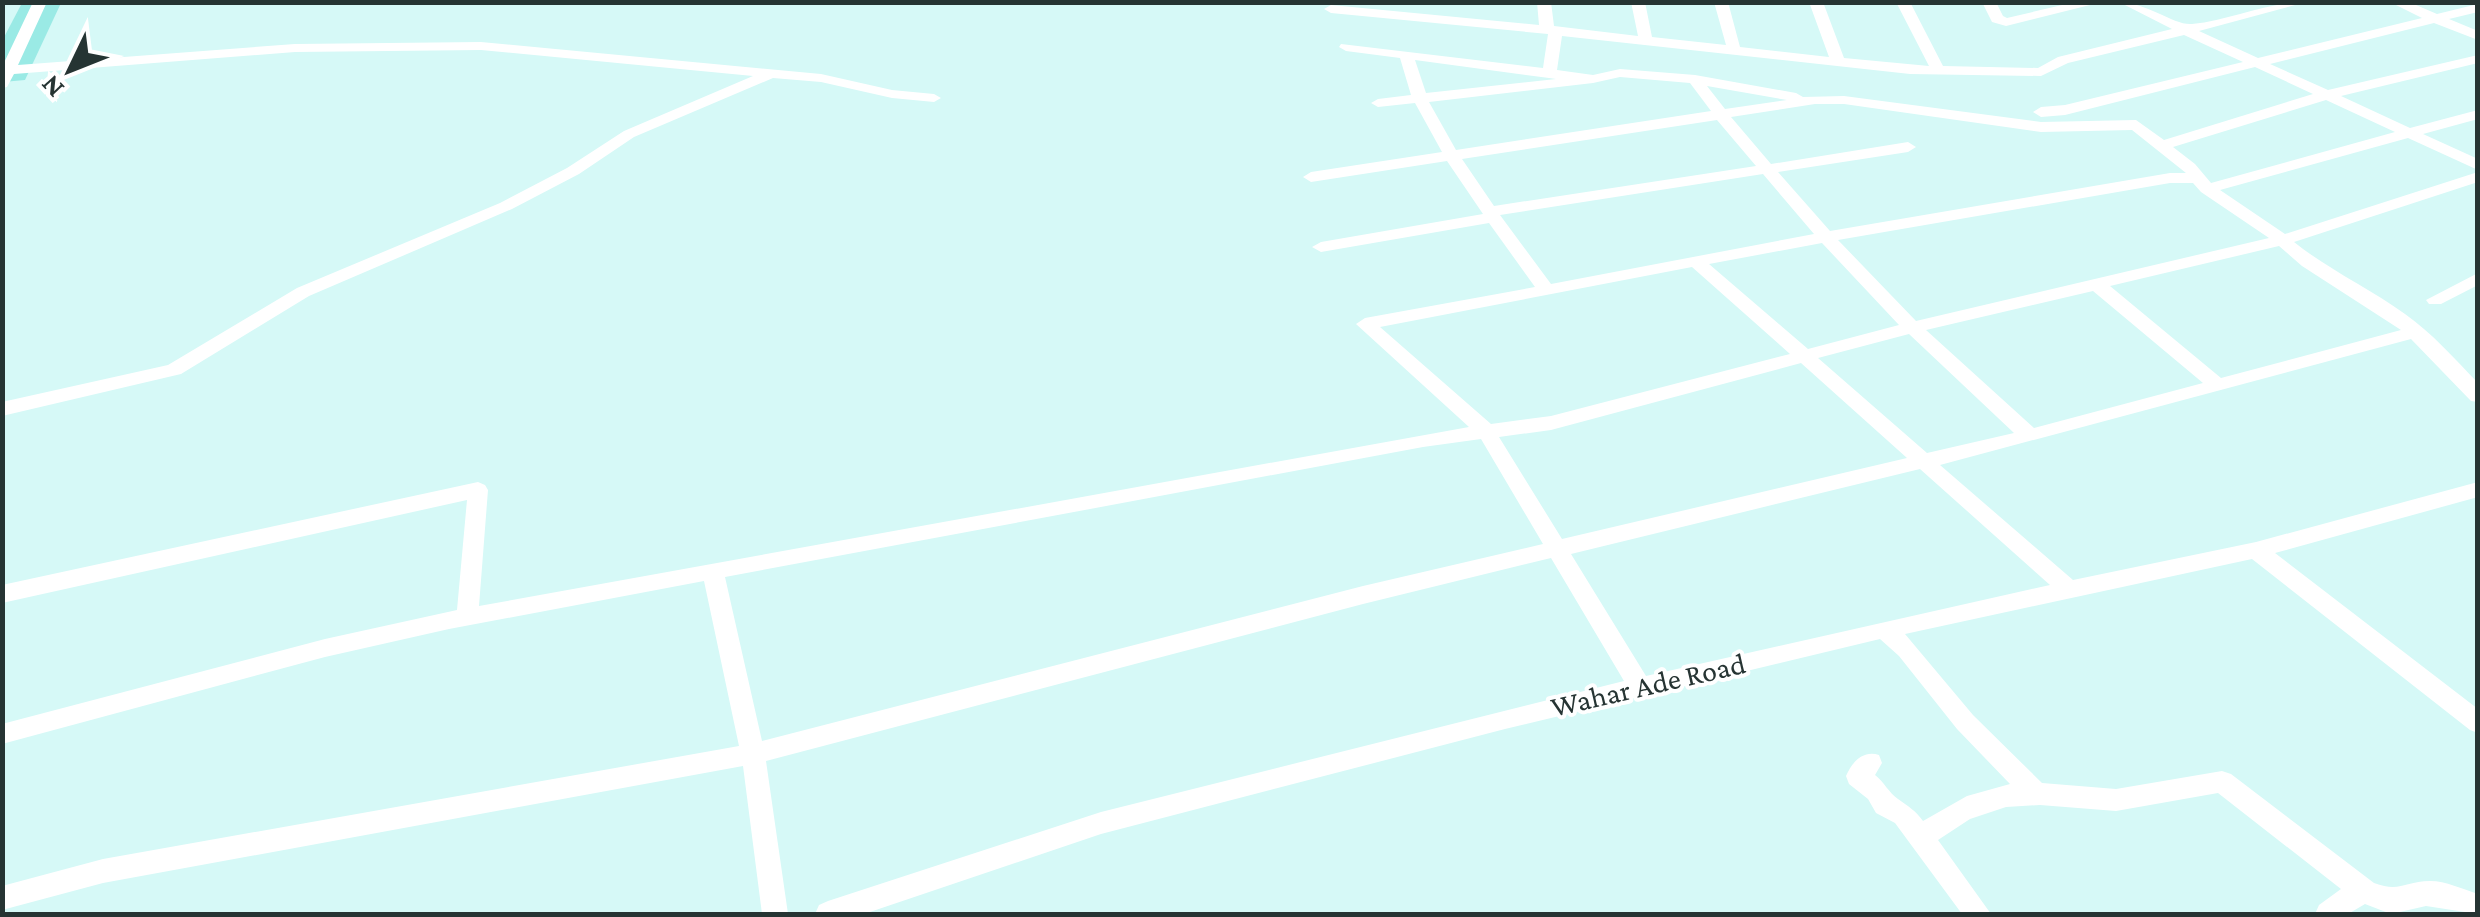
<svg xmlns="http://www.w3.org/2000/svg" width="2480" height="917" font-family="'Crimson Pro',serif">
<rect width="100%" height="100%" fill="#d6f9f7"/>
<path fill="#9aeae5" d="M 22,3 L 61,3 L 25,80 L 3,82 L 2,41 Z"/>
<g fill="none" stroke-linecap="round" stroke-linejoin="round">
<path fill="#fff" fill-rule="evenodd" d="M 33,2 L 47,2 L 18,65 L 295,44 L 481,42 L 821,74 L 892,90 L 934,94 L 941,98 L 934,102 L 892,98 L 821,82 L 773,78 L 634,137 L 579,174 L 512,209 L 309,296 L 181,374 L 2,416 L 2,402 L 168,365 L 297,288 L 500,203 L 567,168 L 624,131 L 753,76 L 481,50 L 295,52 L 14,74 L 7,87 L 2,88 L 2,67 Z
M 1537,2 L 1551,2 L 1554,26 L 1638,36 L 1631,2 L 1645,2 L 1652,37 L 1726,45 L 1714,2 L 1728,2 L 1740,47 L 1829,57 L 1809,2 L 1823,2 L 1844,58 L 1929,66 L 1896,2 L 1910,2 L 1943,66 L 2038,68 L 2058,57 L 2172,29 L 2119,2 C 2146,2 2175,26 2192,24 C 2231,20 2266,2 2306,2 L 2199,31 L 2258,58 L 2422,18 L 2390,2 L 2409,2 L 2437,14 L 2478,4 L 2478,12 L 2449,19 L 2478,31 L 2478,40 L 2434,23 L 2270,64 L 2328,90 L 2478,55 L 2478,63 L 2341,96 L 2410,128 L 2478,110 L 2478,119 L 2423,134 L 2478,159 L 2478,170 L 2408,138 L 2220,190 L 2285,234 L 2478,172 L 2478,182 L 2294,242 C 2329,270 2369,288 2405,314 C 2432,333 2455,359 2478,383 L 2478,402 L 2471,401 L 2411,339 L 1940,465 L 2073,580 L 2256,542 L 2478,482 L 2478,497 L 2275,553 L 2478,709 L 2478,733 L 2470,730 L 2252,559 L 1905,634 L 1973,715 L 2042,783 L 2116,789 L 2222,771 L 2231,774 L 2374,883 C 2400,893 2405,881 2430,881 C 2446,881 2462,889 2478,894 L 2478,914 L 2426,906 L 2391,914 L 2365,904 L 2348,914 L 2315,914 L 2319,905 L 2341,889 L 2218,793 L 2116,811 L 2040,805 L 2006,807 L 1970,819 L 1938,840 L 1991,914 L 1962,914 L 1895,823 L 1876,813 L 1868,799 L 1849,784 L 1846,776 C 1852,762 1863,750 1879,755 L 1882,763 L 1875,775 C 1884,782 1889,793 1898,799 C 1909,807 1915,810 1923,821 L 1967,796 L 2010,784 L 1957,729 L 1899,656 L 1880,639 L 1505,729 L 1101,834 L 864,914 L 815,914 L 819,905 L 828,901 L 1101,812 L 1624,681 L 1551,558 L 1363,604 L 766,761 L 788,914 L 762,914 L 743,766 L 103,883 L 2,910 L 2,886 L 103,859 L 739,746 L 704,581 L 449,629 L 325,657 L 2,744 L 2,724 L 325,639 L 457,610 L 467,500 L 2,603 L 2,585 L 478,482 L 485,485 L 488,490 L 479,606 L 1469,427 L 1356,324 L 1365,318 L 1535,287 L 1489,223 L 1321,252 L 1312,247 L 1321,242 L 1483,214 L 1447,161 L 1311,182 L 1303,177 L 1311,172 L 1442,152 L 1415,103 L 1378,107 L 1371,103 L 1378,99 L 1411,95 L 1400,58 L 1346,51 L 1339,47 L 1341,44 L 1543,68 L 1548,34 L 1331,13 L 1324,9 L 1331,5 L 1539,25 ZM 2184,35 L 2243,62 L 2065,105 L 2041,107 L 2033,112 L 2041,117 L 2065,115 L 2255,67 L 2313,94 L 2164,140 L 2136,120 L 2041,122 L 1844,96 L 1803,97 L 1796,93 L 1695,75 L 1620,69 L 1593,75 L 1557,70 L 1562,36 L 1910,74 L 2041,76 L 2068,63 ZM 1415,60 L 1549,78 L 1556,79 L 1426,93 ZM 1620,77 L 1690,83 L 1711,111 L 1456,150 L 1429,102 L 1593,83 ZM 1707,86 L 1787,100 L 1725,109 ZM 2326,100 L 2395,132 L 2211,183 L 2195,164 L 2173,147 ZM 1815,104 L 1844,104 L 2041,132 L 2132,130 L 2186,173 L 2170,173 L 1830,231 L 1778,172 L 1908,152 L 1916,147 L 1908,142 L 1771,164 L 1731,117 ZM 1717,120 L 1756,166 L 1494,206 L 1462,159 ZM 1763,174 L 1814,234 L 1551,284 L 1500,215 ZM 2170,183 L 2193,183 L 2201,192 L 2269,238 L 1916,321 L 1838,240 ZM 1822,243 L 1899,325 L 1808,349 L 1709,264 ZM 2279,246 L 2302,266 L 2401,330 L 2221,378 L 2110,286 ZM 1692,267 L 1790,354 L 1551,416 L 1491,424 L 1380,327 ZM 2093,291 L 2203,383 L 2034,428 L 1926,330 ZM 1909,334 L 2014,433 L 1927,453 L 1818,358 ZM 1801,363 L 1907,458 L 1562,539 L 1499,437 L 1551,430 ZM 1481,439 L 1543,544 L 1363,586 L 762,741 L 725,577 L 1423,447 ZM 1920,469 L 2050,585 L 1646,676 L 1571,554 Z
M 1982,2 L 1996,2 L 2003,16 L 2007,18 L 2075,2 L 2102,2 L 2006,26 L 1992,22 Z
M 2478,273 L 2478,285 L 2441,304 L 2429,304 L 2426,300 Z"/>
</g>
<g text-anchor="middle" stroke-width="8" stroke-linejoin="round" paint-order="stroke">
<g font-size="30" fill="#263433" stroke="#fff">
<text transform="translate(1648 685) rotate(-13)" y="10">Wahar Ade Road</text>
</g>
</g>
<rect width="2480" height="917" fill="none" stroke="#263433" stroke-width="10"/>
<g transform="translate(70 70) rotate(227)" stroke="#ffffff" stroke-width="8" paint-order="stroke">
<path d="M0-8L18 38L0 25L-18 38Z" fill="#263433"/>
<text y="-15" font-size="28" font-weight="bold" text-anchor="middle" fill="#263433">N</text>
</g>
</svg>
